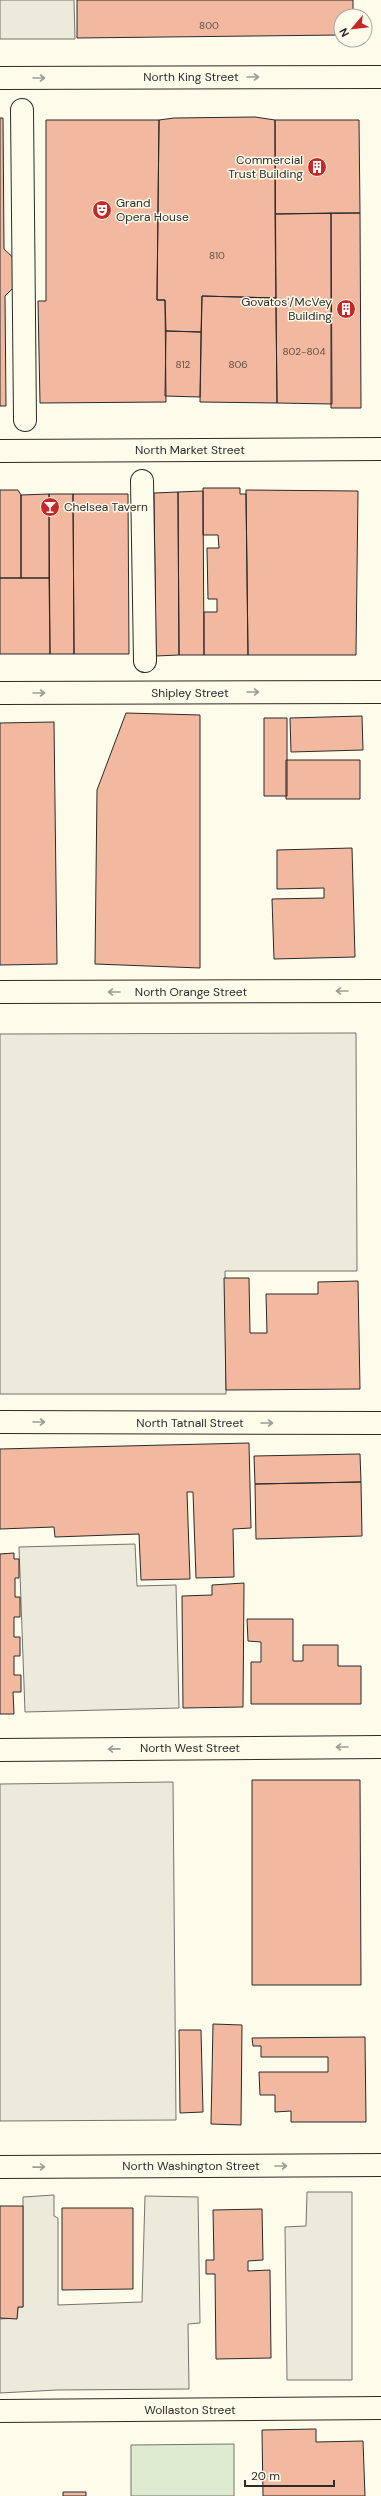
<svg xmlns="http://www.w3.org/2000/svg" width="381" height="2496" font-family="'DM Sans',sans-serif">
<rect width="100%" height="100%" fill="#fdfbea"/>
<path fill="#deebd1" stroke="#74746e" d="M 234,2444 L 234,2496 L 131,2496 L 131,2445 Z"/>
<path fill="#eceadb" stroke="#74746e" d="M 0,0 L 74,0 L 75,39 L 0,39 Z
M 356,1033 L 357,1271 L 225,1271 L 226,1394 L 0,1394 L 0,1034 Z
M 135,1544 L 137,1586 L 176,1585 L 179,1708 L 25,1712 L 19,1547 Z
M 173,1782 L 176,2120 L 0,2121 L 0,1784 Z
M 307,2192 L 352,2192 L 352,2380 L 287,2380 L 285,2227 L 306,2226 Z
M 54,2195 L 54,2216 L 58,2218 L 58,2305 L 142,2302 L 145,2196 L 198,2197 L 200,2323 L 188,2324 L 189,2389 L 57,2390 L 0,2393 L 0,2319 L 17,2318 L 18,2307 L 23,2307 L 23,2197 Z"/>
<path fill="#f2b8a0" stroke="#2b2b2b" d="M 77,0 L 353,0 L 353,16 L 341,16 L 341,35 L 77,38 Z
M 255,117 L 275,120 L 276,298 L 202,296 L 201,332 L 166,331 L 165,300 L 157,300 L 159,120 L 174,118 Z
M 0,118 L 3,118 L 4,249 L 21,265 L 21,280 L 5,296 L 6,406 L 0,406 Z
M 46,120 L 159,120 L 157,300 L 165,300 L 166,402 L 40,403 L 38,301 L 46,301 Z
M 275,120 L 359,120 L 360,213 L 275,214 Z
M 331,213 L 360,213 L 361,408 L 331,408 Z
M 331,213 L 332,404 L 277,403 L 275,214 Z
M 202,296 L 276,298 L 277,403 L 200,402 Z
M 166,331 L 201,332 L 200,397 L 165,396 Z
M 203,488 L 240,488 L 240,494 L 246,494 L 248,655 L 204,655 L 204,612 L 217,612 L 217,599 L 208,599 L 207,548 L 219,548 L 218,535 L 203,535 Z
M 0,490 L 18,490 L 21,495 L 21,578 L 0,578 Z
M 246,490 L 358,491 L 356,655 L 248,655 Z
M 203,491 L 204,655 L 179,655 L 178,492 Z
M 178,492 L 179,655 L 156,656 L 154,493 Z
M 49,494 L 73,494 L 74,654 L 50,654 Z
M 49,494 L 49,578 L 21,578 L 21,495 Z
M 73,494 L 128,494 L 129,654 L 74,654 Z
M 0,578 L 49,578 L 50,654 L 0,654 Z
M 126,713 L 200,715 L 200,968 L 95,964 L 97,790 Z
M 362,716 L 363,750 L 291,752 L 290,718 Z
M 264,718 L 287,718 L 287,796 L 264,796 Z
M 54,722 L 57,964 L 0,965 L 0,723 Z
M 286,760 L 360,760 L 360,799 L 286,799 Z
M 352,848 L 355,957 L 274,959 L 272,899 L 324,898 L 324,888 L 277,889 L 277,850 Z
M 224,1278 L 249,1278 L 250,1333 L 267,1333 L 266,1294 L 318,1294 L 318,1282 L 358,1281 L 360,1389 L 226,1390 Z
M 249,1443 L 251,1528 L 233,1529 L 234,1577 L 196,1578 L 193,1492 L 187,1492 L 190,1579 L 141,1580 L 139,1534 L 55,1537 L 54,1527 L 0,1529 L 0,1449 Z
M 360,1454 L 361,1482 L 255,1484 L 254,1456 Z
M 361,1482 L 362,1536 L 256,1539 L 255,1484 Z
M 14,1553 L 14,1559 L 19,1559 L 19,1578 L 15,1578 L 15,1597 L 20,1597 L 20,1617 L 14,1617 L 14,1637 L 20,1637 L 20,1656 L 14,1656 L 14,1675 L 21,1675 L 21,1692 L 13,1692 L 14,1714 L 0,1714 L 0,1554 Z
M 244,1583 L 243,1707 L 183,1708 L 182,1596 L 212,1595 L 212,1585 Z
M 247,1619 L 293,1619 L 293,1661 L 303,1661 L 303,1645 L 338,1645 L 338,1666 L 361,1666 L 361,1704 L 251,1704 L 251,1662 L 261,1662 L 261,1642 L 248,1641 Z
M 252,1780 L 360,1780 L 361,1985 L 252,1985 Z
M 213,2024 L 242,2025 L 241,2125 L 211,2124 Z
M 179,2030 L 201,2030 L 203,2112 L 180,2113 Z
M 365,2037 L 366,2122 L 291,2122 L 291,2111 L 275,2112 L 275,2095 L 260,2095 L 259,2072 L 328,2072 L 328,2057 L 261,2057 L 261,2046 L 253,2046 L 252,2038 Z
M 0,2206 L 23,2206 L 23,2307 L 18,2307 L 17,2319 L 0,2318 Z
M 62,2208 L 133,2208 L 133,2289 L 62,2290 Z
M 262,2209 L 263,2260 L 248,2261 L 248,2271 L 270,2270 L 271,2358 L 216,2359 L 215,2274 L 206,2274 L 206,2260 L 214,2260 L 213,2210 Z
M 316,2429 L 316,2442 L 363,2441 L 365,2496 L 263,2496 L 262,2430 Z
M 63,2492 L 86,2492 L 86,2496 L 63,2496 Z"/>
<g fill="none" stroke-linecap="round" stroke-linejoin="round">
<g stroke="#2b2b2b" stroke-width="24">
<path id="street" d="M 22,110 L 25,420
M 0,451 L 381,449
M 142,481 L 145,661
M 0,693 L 381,692
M 0,992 L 381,991
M 0,1422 L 381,1423
M 0,1750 L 381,1747
M 0,2411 L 381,2408"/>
</g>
<g stroke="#2b2b2b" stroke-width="24">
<path id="secondary" d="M 0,2167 L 381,2165"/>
</g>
<g stroke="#2b2b2b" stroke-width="24">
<path id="primary" d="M 0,78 L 381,77"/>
</g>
<use href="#street" stroke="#fdfbea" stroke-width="22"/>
<use href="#secondary" stroke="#fdfbea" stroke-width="22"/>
<use href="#primary" stroke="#fdfbea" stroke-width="22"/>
</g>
<defs><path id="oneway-shaft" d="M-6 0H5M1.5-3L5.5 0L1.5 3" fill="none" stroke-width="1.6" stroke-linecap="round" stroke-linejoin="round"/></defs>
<g stroke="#9e9d94">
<use href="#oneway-shaft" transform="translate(253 77)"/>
<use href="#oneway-shaft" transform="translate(39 78)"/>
<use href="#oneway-shaft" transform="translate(253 692)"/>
<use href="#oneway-shaft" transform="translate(39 693)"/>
<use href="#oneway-shaft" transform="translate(342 991) rotate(180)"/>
<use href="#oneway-shaft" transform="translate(114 992) rotate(180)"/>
<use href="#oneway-shaft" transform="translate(39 1422)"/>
<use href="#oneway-shaft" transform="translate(267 1423)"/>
<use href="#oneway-shaft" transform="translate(342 1747) rotate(180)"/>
<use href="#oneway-shaft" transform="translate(114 1749) rotate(179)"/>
<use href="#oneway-shaft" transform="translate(281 2166)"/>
<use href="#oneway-shaft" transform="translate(39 2167) rotate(-1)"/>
</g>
<defs>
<g id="building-disc" transform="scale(1)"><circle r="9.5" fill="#c62828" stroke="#fdfbea"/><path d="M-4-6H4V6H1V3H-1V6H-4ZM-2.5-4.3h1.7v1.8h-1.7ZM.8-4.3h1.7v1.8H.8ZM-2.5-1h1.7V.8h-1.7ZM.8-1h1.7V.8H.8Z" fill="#fff"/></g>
<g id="theatre-disc" transform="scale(1)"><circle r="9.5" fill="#c62828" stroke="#fdfbea"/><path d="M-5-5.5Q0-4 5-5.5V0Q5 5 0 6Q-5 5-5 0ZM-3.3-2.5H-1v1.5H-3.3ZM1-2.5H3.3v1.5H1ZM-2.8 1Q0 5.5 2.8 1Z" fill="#fff"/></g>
<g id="bar-disc" transform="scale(1)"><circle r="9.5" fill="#c62828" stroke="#fdfbea"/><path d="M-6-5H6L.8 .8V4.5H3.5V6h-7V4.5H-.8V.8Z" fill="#fff"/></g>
</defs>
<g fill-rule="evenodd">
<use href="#building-disc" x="317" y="167"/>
<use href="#theatre-disc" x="102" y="210"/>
<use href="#building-disc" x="346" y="309"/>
<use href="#bar-disc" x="50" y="507"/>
</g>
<g text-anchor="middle" stroke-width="3" stroke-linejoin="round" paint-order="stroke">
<g font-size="10" fill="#5d4e48">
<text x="209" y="29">800</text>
<text x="217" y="259">810</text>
<text x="304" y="355">802-804</text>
<text x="183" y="368">812</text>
<text x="238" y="368">806</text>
</g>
<g font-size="12" fill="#2b2b2b" stroke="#fdfbea">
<text x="191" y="81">North King Street</text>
<text x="190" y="454">North Market Street</text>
<text x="190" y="697">Shipley Street</text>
<text x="191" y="996">North Orange Street</text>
<text x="190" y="1427">North Tatnall Street</text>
<text x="190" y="1752">North West Street</text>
<text x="191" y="2170">North Washington Street</text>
<text x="190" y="2414">Wollaston Street</text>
</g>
<g font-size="12" fill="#2b2b2b" stroke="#fdfbea" text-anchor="end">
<text x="303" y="164">Commercial<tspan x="303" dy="14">Trust Building</tspan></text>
<text x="116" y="207" text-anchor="start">Grand<tspan x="116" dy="14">Opera House</tspan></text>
<text x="332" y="306">Govatos'/McVey<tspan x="332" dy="14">Building</tspan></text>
<text x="64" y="511" text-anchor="start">Chelsea Tavern</text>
</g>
</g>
<g transform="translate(353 28) rotate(242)"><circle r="19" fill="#fdfbea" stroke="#a9a89e"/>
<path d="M0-3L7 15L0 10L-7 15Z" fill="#c62828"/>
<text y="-6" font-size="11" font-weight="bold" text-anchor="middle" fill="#2b2b2b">N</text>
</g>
<path d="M245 2480v6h89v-6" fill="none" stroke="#2b2b2b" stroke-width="2"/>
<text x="251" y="2480" font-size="12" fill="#2b2b2b" stroke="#fdfbea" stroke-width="3" paint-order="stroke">20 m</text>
</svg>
